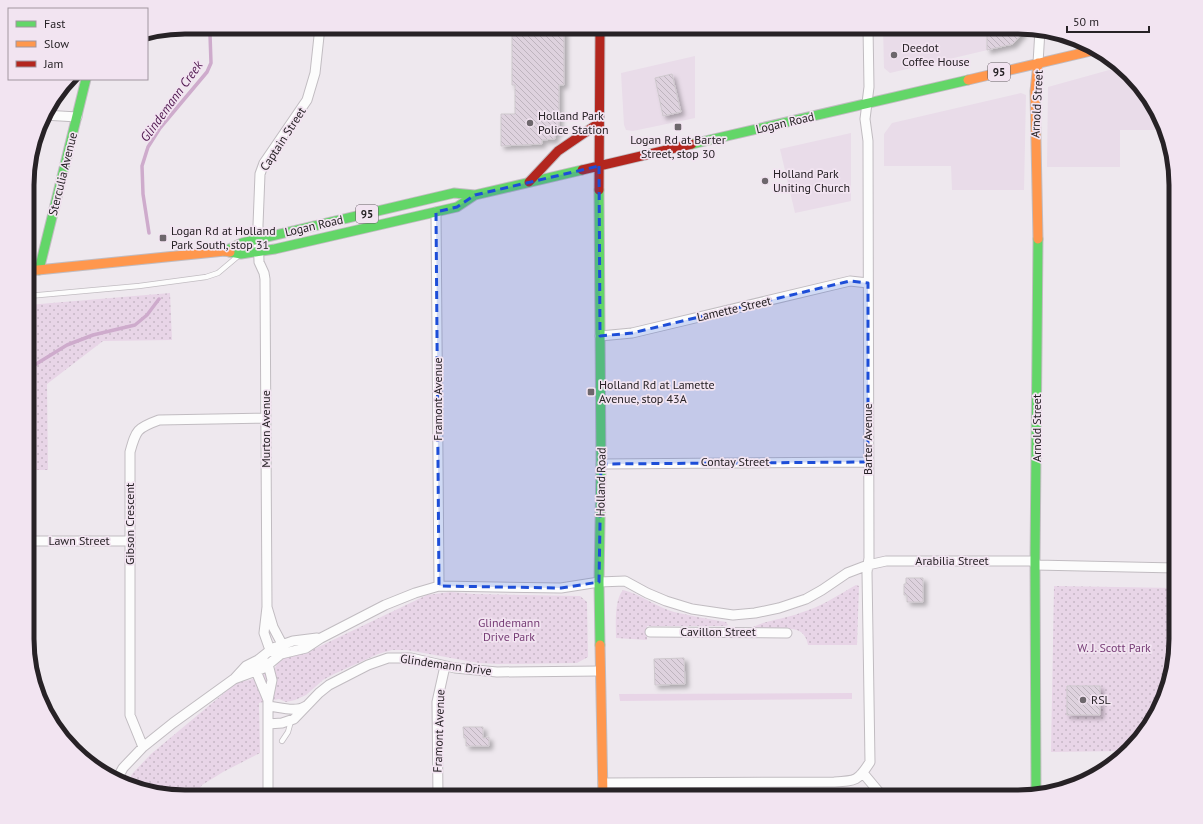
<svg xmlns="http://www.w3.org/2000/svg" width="1203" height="824" font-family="'PT Sans',sans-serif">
<defs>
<pattern id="park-dots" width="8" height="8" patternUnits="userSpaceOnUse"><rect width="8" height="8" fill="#e8d5e7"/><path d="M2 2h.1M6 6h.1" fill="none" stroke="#c7b7c6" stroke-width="1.8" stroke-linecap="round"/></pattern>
<pattern id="building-back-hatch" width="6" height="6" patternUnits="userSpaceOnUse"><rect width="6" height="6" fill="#ded2de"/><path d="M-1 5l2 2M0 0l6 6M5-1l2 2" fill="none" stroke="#beb4be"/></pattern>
<filter id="shadow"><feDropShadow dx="3.5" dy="3.5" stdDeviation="2" flood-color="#0004"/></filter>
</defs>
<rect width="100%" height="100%" fill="#eee8ee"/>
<path fill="#e9dce9" d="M 883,27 L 1023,27 L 1023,32 L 1013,44 L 890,73 L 884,68 Z
M 695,56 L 695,118 L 633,131 L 626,130 L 624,125 L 621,73 Z
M 1120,67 L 1160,115 L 1164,130 L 1120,130 L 1120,167 L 1047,167 L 1048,87 Z
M 1021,93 L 1026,95 L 1024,190 L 952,190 L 951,166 L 884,166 L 884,134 L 892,123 Z
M 851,133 L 851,201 L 795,213 L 780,149 Z"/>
<path fill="#e8d5e7" d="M 852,693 L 852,699 L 620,701 L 619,694 Z"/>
<path fill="url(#park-dots)" d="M 170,293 L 172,340 L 103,341 L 47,384 L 48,470 L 28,470 L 28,305 Z
M 856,585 L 859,586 L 857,645 L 808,645 C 807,638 803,632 797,630 C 789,627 762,630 752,631 L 753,627 C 767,620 785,619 800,613 C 820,607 837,596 856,585 Z
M 1054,586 L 1176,588 L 1176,649 L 1168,690 L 1143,735 L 1120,754 L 1120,751 L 1051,752 Z
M 623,590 C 641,594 656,607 674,612 C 691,616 709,619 726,622 L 728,625 L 726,626 L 647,626 L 647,640 L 616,638 C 616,625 614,600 623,590 Z
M 451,592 L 473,594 L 580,596 L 587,602 L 588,657 L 577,663 L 499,664 L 479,663 L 407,650 L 392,650 L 378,654 L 334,674 L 323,680 L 306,695 L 295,700 L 286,702 L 279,699 L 259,703 L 260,753 L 223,772 L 202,785 L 194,797 C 173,797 145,794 127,785 L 132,774 L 151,754 L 235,684 L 243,681 L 250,680 L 275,668 L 278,662 L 284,657 L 312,650 L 427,595 Z"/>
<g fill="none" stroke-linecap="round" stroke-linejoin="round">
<path stroke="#ceabcc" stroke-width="3.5" d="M 149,233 L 143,194 L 142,166 L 148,147 L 160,128 L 207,72 L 211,63 L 210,34 L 208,27
M 28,369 L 67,345 L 93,335 L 135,325 L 147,315 L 159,299"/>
</g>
<path fill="url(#building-back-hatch)" stroke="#cec8cd" filter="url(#shadow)" d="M 995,27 L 1028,27 L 1013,44 L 987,50 L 987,29 Z
M 512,30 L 564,30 L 564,85 L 559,85 L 559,132 L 555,132 L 555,139 L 542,140 L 542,144 L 501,146 L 501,114 L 515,114 L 515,85 L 512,85 Z
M 672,74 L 681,112 L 663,116 L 655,78 Z
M 906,578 L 923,578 L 923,602 L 907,602 L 907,595 L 904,595 L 904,584 L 906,584 Z
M 684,658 L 685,684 L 655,685 L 654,659 Z
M 1067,686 L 1100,686 L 1100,715 L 1067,715 Z
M 463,727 L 483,727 L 483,738 L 489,737 L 489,746 L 466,746 L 466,738 L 464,738 Z"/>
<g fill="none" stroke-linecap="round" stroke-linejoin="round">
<g stroke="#c1bcc1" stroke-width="6">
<path id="lane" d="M 28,296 L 139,286 L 206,277 L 218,273 L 237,257
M 282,741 L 288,732 L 291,721"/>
</g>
<g stroke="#c1bcc1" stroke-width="11">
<path id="street" d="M 1038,63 L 1040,30
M 44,115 L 77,117
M 436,212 L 439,586
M 600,336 L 632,333 L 850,281 L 868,283
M 601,464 L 868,462
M 28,541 L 130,541
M 1035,565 L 1176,568
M 267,607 L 273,627 L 282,644 L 279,655 L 270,650 L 264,633 L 267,607 L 265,279 L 264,273 L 259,262 L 258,225 L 260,174 L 264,163 L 307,100 L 315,73 L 320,27
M 650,632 L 787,633
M 235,678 L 246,666 L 258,660 L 273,648 L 293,641 L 317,638
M 268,706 C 279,707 296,713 306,706
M 268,724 L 282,723 L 294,719 L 319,693 L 329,685 L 368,665 L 388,658 L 411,658 L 455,668 L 497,672 L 600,671
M 143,747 L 130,715 L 130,452 C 136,430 137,428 159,420 L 265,418
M 863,773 L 883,797
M 117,779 L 123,768 L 143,747 L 173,723 L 234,679 L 264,668 L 281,654 L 306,648 L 321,638 L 385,605 L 415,593 L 439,586 L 561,588 L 599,582 L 625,581 L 647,593 L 666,601 L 692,609 L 733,615 L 755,613 L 779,608 L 806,599 L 822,590 L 847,573 L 868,565 L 886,561 L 1035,561
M 603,783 L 834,782 C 856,781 858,781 870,762 L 867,572 L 869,558 L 868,141 L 865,119 L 869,87 L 868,27
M 268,797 L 268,700 L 272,680 L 268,664 L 259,659 L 256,671 L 268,700
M 438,797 L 437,702 L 445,666"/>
</g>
<g stroke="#c1bcc1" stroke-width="11">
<path id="fast" d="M 692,144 L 968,80
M 599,190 L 601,464 L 599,582 L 600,645
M 225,251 L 242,243 L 454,193 L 475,195
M 230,252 L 241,254 L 275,249 L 457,207 L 475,195 L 582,170
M 39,270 L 86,79
M 1036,793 L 1035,561 L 1038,239"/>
</g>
<g stroke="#c1bcc1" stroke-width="11">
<path id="slow" d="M 968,80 L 1095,50
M 1038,239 L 1035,91 L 1038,63
M 28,271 L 225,251 L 230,252
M 600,645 L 603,797"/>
</g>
<g stroke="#c1bcc1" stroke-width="11">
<path id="jam" d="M 582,170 L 692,144
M 529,182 L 558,151 L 599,123
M 599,190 L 600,27"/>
</g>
<use href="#lane" stroke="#fcfcfc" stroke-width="4.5"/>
<use href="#street" stroke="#fcfcfc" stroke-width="9"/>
<use href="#fast" stroke="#63d668" stroke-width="9"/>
<use href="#slow" stroke="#ff974d" stroke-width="9"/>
<use href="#jam" stroke="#b3261e" stroke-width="9"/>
</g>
<path fill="#1d4ed8" fill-opacity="0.2" stroke="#1d4ed8" stroke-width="3" stroke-dasharray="8 5" stroke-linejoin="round" d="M 599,166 L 600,336 L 632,333 L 850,281 L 868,283 L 868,462 L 601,464 L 599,582 L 561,588 L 439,586 L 436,212 L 457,207 L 475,195 Z"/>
<g fill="#6d676c" stroke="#f2e4f1" stroke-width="1.5">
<circle cx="894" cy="55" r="4"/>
<circle cx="530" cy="123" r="4"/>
<rect x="674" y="123" width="8" height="8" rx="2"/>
<circle cx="765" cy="181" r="4"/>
<rect x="159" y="234" width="8" height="8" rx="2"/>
<rect x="587" y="388" width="8" height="8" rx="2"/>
<circle cx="1083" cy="700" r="4"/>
</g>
<g text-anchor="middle" stroke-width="3.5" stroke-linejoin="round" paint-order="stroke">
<g fill="#f2e4f1" stroke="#645c63" stroke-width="1">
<rect x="988" y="63" width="22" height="18" rx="3"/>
<rect x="356" y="205" width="22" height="18" rx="3"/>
</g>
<g font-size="11" font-weight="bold" fill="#272226">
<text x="999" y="76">95</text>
<text x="367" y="218">95</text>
</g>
<g font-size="12" fill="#272226" stroke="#f2e4f1" text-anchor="start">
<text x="902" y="52">Deedot<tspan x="902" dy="14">Coffee House</tspan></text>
<text x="538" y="120">Holland Park<tspan x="538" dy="14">Police Station</tspan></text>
<text x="678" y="144" text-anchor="middle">Logan Rd at Barter<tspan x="678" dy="14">Street, stop 30</tspan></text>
<text x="773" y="178">Holland Park<tspan x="773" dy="14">Uniting Church</tspan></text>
<text x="171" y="235">Logan Rd at Holland<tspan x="171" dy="14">Park South, stop 31</tspan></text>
<text x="599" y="389">Holland Rd at Lamette<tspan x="599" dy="14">Avenue, stop 43A</tspan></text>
<text x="1091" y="704">RSL</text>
</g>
<g font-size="12" fill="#272226" stroke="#f2e4f1">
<text transform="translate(1037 104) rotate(-87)" y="4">Arnold Street</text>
<text transform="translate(785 123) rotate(-13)" y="4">Logan Road</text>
<text transform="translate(283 139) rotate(-57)" y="4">Captain Street</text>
<text transform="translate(63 174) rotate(-76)" y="4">Sterculia Avenue</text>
<text transform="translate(314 226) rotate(-13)" y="4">Logan Road</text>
<text transform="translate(734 309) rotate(-13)" y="4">Lamette Street</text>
<text transform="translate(438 399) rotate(-90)" y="4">Framont Avenue</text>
<text transform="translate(1037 428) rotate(-90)" y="4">Arnold Street</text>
<text transform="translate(266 429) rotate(-90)" y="4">Murton Avenue</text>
<text transform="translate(868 439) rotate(-90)" y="4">Barter Avenue</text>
<text x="735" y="466">Contay Street</text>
<text transform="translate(601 482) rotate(-89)" y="4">Holland Road</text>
<text transform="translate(130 524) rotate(-90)" y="4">Gibson Crescent</text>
<text x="79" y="545">Lawn Street</text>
<text x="952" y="565">Arabilia Street</text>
<text x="718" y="636">Cavillon Street</text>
<text transform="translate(446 665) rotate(8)" y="4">Glindemann Drive</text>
<text transform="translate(439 731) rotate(-88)" y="4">Framont Avenue</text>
</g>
<g font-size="12" fill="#763c75" stroke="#f2e4f1">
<text x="509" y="627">Glindemann<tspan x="509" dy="14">Drive Park</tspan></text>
<text x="1114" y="652">W. J. Scott Park</text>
</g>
<g font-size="13" font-style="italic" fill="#4f174f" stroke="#f2e4f1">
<text transform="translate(171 101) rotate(-54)" y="5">Glindemann Creek</text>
</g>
</g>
<path d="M0 0H1203V824H0ZM185 34H1018A151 151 0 0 1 1169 185V639A151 151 0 0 1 1018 790H185A151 151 0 0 1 34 639V185A151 151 0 0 1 185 34Z" fill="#f2e4f1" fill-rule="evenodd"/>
<path fill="none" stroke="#272226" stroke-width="5" d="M185 34H1018A151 151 0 0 1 1169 185V639A151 151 0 0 1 1018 790H185A151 151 0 0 1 34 639V185A151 151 0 0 1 185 34Z"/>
<rect x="8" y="8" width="140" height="72" fill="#f2e4f1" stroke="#a196a0"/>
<rect x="16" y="21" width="20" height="6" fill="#63d668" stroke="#a196a0"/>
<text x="44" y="28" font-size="12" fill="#272226">Fast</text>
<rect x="16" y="41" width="20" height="6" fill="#ff974d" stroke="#a196a0"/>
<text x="44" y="48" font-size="12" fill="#272226">Slow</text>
<rect x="16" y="61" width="20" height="6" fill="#b3261e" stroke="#a196a0"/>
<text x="44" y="68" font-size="12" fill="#272226">Jam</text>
<path d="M1067 26v6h82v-6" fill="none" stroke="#272226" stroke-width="2"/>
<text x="1073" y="26" font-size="12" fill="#272226" stroke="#f2e4f1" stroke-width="3" paint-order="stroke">50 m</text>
</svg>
